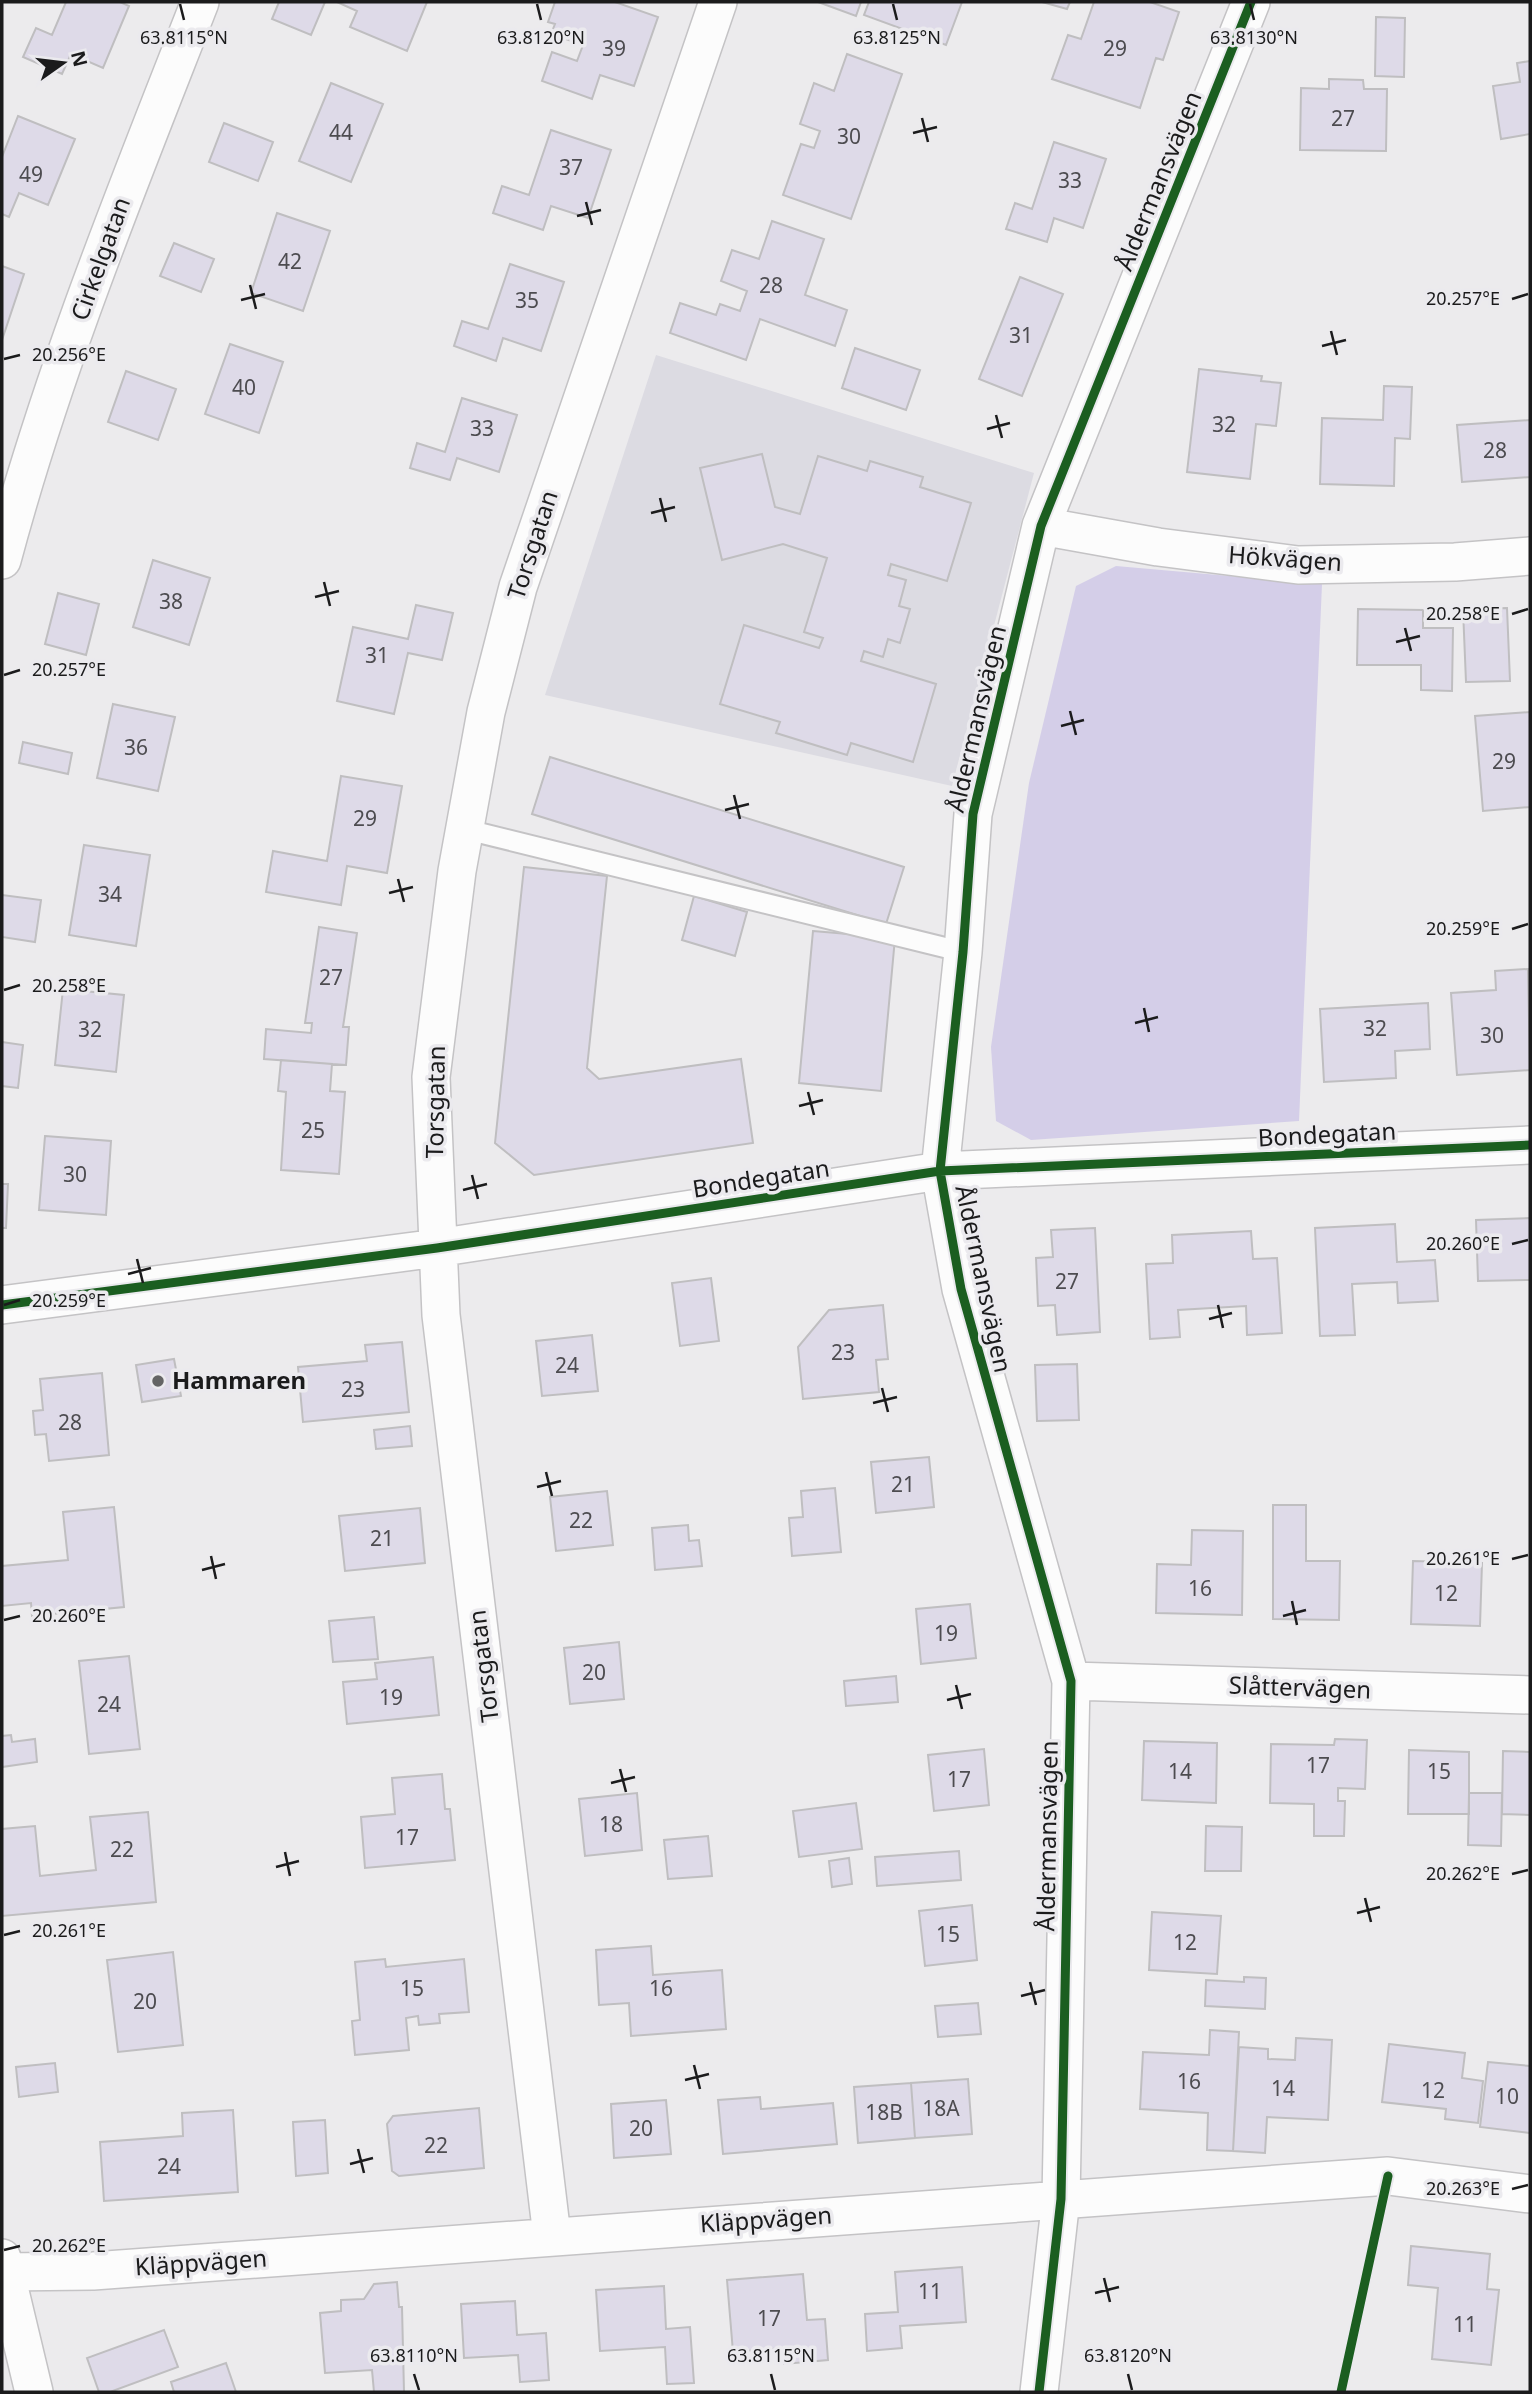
<svg xmlns="http://www.w3.org/2000/svg" width="1532" height="2394" font-family="'Noto Sans',sans-serif">
<rect width="100%" height="100%" fill="#ecebed"/>
<path fill="#dcdbe2" d="M 656,355 L 1034,473 L 952,786 L 545,695 Z"/>
<path fill="#d4cee8" d="M 1116,566 L 1322,584 L 1299,1121 L 1031,1140 L 996,1121 L 991,1047 L 1029,783 L 1076,586 Z"/>
<path fill="#dedae8" stroke="#bfbec0" stroke-width="2" d="M 66,2 L 120,2 L 129,6 L 103,68 L 71,54 L 62,74 L 23,57 L 36,28 L 52,35 Z
M 279,2 L 325,2 L 311,35 L 272,19 Z
M 337,2 L 427,2 L 407,51 L 350,27 L 357,11 Z
M 555,2 L 615,2 L 658,17 L 634,86 L 600,75 L 592,99 L 542,81 L 552,52 L 577,61 L 583,45 L 551,34 L 555,24 L 548,22 Z
M 818,2 L 861,2 L 856,16 Z
M 869,2 L 962,2 L 946,45 L 864,15 Z
M 1042,2 L 1070,2 L 1067,9 Z
M 1094,2 L 1150,2 L 1179,12 L 1163,60 L 1156,58 L 1140,108 L 1052,79 L 1068,35 L 1081,39 Z
M 1376,17 L 1405,18 L 1404,77 L 1375,76 Z
M 847,54 L 902,74 L 851,219 L 783,195 L 801,144 L 814,148 L 820,131 L 800,124 L 814,83 L 834,91 Z
M 1530,61 L 1530,134 L 1501,139 L 1493,86 L 1520,82 L 1517,63 Z
M 1329,79 L 1363,80 L 1364,89 L 1387,89 L 1386,151 L 1300,150 L 1301,88 L 1329,89 Z
M 331,83 L 383,104 L 351,182 L 299,161 Z
M 18,116 L 75,139 L 48,205 L 19,193 L 9,217 L 2,214 L 2,157 Z
M 224,123 L 273,142 L 258,181 L 209,162 Z
M 551,130 L 611,150 L 588,218 L 551,206 L 543,230 L 493,213 L 502,186 L 529,195 Z
M 1054,142 L 1106,159 L 1083,228 L 1054,218 L 1047,242 L 1006,229 L 1015,203 L 1032,209 Z
M 277,213 L 330,231 L 303,311 L 251,293 Z
M 772,221 L 824,239 L 805,295 L 847,310 L 835,346 L 760,319 L 746,360 L 670,333 L 680,303 L 716,315 L 720,304 L 740,311 L 747,291 L 721,281 L 732,250 L 759,259 Z
M 174,243 L 214,259 L 201,292 L 160,276 Z
M 510,264 L 564,282 L 541,351 L 503,338 L 496,361 L 454,346 L 462,321 L 488,329 Z
M 2,266 L 24,274 L 2,340 Z
M 1020,277 L 1063,294 L 1022,396 L 979,379 Z
M 230,344 L 283,362 L 259,433 L 205,414 Z
M 855,348 L 920,370 L 906,410 L 842,388 Z
M 1199,369 L 1262,376 L 1261,381 L 1281,383 L 1276,426 L 1256,424 L 1250,479 L 1187,472 Z
M 126,371 L 176,389 L 158,440 L 108,422 Z
M 1384,386 L 1412,387 L 1410,439 L 1395,438 L 1394,486 L 1320,484 L 1322,418 L 1383,420 Z
M 462,398 L 517,415 L 499,472 L 457,458 L 450,480 L 410,468 L 417,443 L 445,452 Z
M 1530,420 L 1530,477 L 1462,482 L 1457,425 Z
M 762,454 L 775,507 L 800,514 L 818,456 L 867,471 L 870,461 L 923,477 L 920,487 L 971,503 L 947,581 L 891,564 L 888,575 L 906,580 L 899,606 L 910,609 L 900,643 L 888,639 L 883,657 L 864,651 L 861,661 L 936,684 L 913,762 L 851,743 L 847,755 L 776,733 L 780,722 L 720,704 L 744,625 L 819,648 L 823,638 L 804,632 L 827,558 L 783,544 L 722,560 L 700,468 Z
M 153,560 L 210,578 L 189,645 L 133,627 Z
M 58,593 L 99,604 L 86,655 L 45,644 Z
M 416,605 L 453,613 L 442,660 L 408,653 L 394,714 L 337,701 L 353,627 L 408,639 Z
M 1507,608 L 1510,681 L 1466,682 L 1463,609 Z
M 1358,609 L 1423,610 L 1423,628 L 1453,628 L 1452,691 L 1421,690 L 1421,665 L 1357,665 Z
M 113,704 L 175,717 L 158,791 L 97,778 Z
M 1530,712 L 1530,807 L 1483,811 L 1475,716 Z
M 23,742 L 72,753 L 68,774 L 19,763 Z
M 550,757 L 904,867 L 886,924 L 532,814 Z
M 341,776 L 402,786 L 387,873 L 347,866 L 341,905 L 266,892 L 273,851 L 327,861 Z
M 84,845 L 150,855 L 136,946 L 69,935 Z
M 524,867 L 607,876 L 587,1068 L 599,1079 L 741,1059 L 753,1143 L 534,1175 L 495,1143 Z
M 2,895 L 41,900 L 35,942 L 2,937 Z
M 694,896 L 747,912 L 735,956 L 682,940 Z
M 319,927 L 357,933 L 343,1027 L 349,1027 L 346,1065 L 264,1059 L 266,1029 L 311,1033 L 312,1023 L 305,1023 Z
M 813,931 L 895,938 L 881,1091 L 799,1083 Z
M 1528,969 L 1530,1070 L 1457,1075 L 1451,993 L 1496,990 L 1495,971 Z
M 63,989 L 124,995 L 116,1072 L 55,1065 Z
M 1428,1003 L 1430,1049 L 1395,1051 L 1396,1078 L 1324,1082 L 1320,1009 Z
M 2,1042 L 23,1045 L 18,1088 L 2,1086 Z
M 281,1060 L 332,1064 L 330,1091 L 345,1092 L 339,1174 L 281,1170 L 286,1092 L 278,1091 Z
M 45,1136 L 111,1141 L 106,1215 L 39,1210 Z
M 2,1184 L 8,1184 L 6,1228 L 2,1228 Z
M 1530,1218 L 1530,1280 L 1478,1281 L 1476,1220 Z
M 1395,1224 L 1397,1262 L 1435,1260 L 1438,1301 L 1398,1303 L 1397,1282 L 1352,1284 L 1355,1335 L 1320,1336 L 1315,1228 Z
M 1095,1228 L 1100,1332 L 1057,1335 L 1055,1305 L 1038,1306 L 1036,1258 L 1053,1257 L 1051,1230 Z
M 1251,1231 L 1253,1259 L 1277,1258 L 1282,1333 L 1247,1335 L 1246,1306 L 1178,1310 L 1180,1337 L 1150,1339 L 1146,1264 L 1173,1263 L 1172,1235 Z
M 711,1278 L 719,1341 L 680,1346 L 672,1283 Z
M 883,1305 L 888,1359 L 876,1360 L 879,1392 L 803,1399 L 798,1347 L 829,1310 Z
M 592,1335 L 598,1391 L 542,1396 L 536,1341 Z
M 402,1342 L 409,1412 L 303,1422 L 298,1367 L 367,1361 L 365,1345 Z
M 174,1359 L 181,1396 L 142,1402 L 136,1365 Z
M 1077,1364 L 1079,1420 L 1037,1421 L 1035,1365 Z
M 102,1373 L 109,1455 L 49,1461 L 46,1434 L 35,1435 L 33,1411 L 43,1410 L 40,1379 Z
M 410,1426 L 412,1446 L 376,1449 L 374,1430 Z
M 929,1457 L 934,1507 L 876,1513 L 871,1462 Z
M 835,1488 L 841,1552 L 792,1556 L 789,1518 L 803,1517 L 801,1491 Z
M 607,1491 L 613,1545 L 556,1551 L 550,1497 Z
M 1273,1505 L 1306,1505 L 1306,1561 L 1340,1561 L 1339,1620 L 1273,1619 Z
M 114,1507 L 124,1607 L 32,1616 L 31,1603 L 2,1606 L 2,1566 L 68,1560 L 63,1512 Z
M 420,1508 L 425,1563 L 345,1571 L 339,1516 Z
M 688,1525 L 689,1541 L 699,1540 L 702,1566 L 655,1570 L 652,1528 Z
M 1192,1530 L 1243,1531 L 1242,1615 L 1156,1613 L 1157,1564 L 1191,1565 Z
M 1413,1561 L 1482,1563 L 1480,1626 L 1411,1624 Z
M 970,1604 L 976,1658 L 921,1664 L 916,1609 Z
M 374,1617 L 378,1659 L 333,1662 L 329,1621 Z
M 619,1642 L 624,1699 L 570,1704 L 564,1648 Z
M 129,1656 L 140,1749 L 89,1754 L 79,1661 Z
M 433,1657 L 439,1715 L 347,1724 L 343,1682 L 377,1679 L 375,1663 Z
M 896,1676 L 898,1702 L 846,1706 L 844,1681 Z
M 11,1735 L 12,1742 L 35,1739 L 37,1762 L 2,1767 L 2,1736 Z
M 1335,1739 L 1367,1740 L 1365,1789 L 1338,1788 L 1338,1801 L 1345,1801 L 1344,1836 L 1314,1836 L 1314,1804 L 1270,1803 L 1271,1744 L 1334,1745 Z
M 1144,1741 L 1217,1743 L 1216,1803 L 1142,1800 Z
M 984,1749 L 989,1805 L 934,1811 L 928,1755 Z
M 1409,1750 L 1469,1752 L 1469,1814 L 1408,1814 Z
M 1503,1751 L 1530,1752 L 1530,1815 L 1502,1814 Z
M 442,1774 L 445,1809 L 450,1809 L 455,1860 L 365,1868 L 361,1817 L 395,1814 L 392,1778 Z
M 637,1793 L 642,1850 L 585,1856 L 579,1799 Z
M 1469,1793 L 1502,1793 L 1501,1846 L 1468,1845 Z
M 856,1803 L 862,1849 L 799,1857 L 793,1811 Z
M 148,1812 L 156,1902 L 2,1916 L 2,1829 L 35,1826 L 40,1876 L 96,1870 L 90,1817 Z
M 1206,1826 L 1242,1827 L 1241,1871 L 1205,1871 Z
M 708,1836 L 712,1876 L 668,1879 L 664,1840 Z
M 959,1851 L 961,1880 L 877,1886 L 875,1857 Z
M 849,1858 L 852,1884 L 832,1887 L 829,1861 Z
M 972,1905 L 977,1960 L 925,1966 L 919,1911 Z
M 1152,1912 L 1221,1916 L 1217,1974 L 1149,1970 Z
M 651,1946 L 653,1975 L 722,1970 L 726,2029 L 631,2036 L 629,2003 L 599,2005 L 596,1950 Z
M 173,1952 L 183,2045 L 118,2052 L 107,1960 Z
M 385,1959 L 386,1967 L 464,1959 L 469,2012 L 439,2014 L 440,2023 L 419,2025 L 418,2016 L 406,2018 L 409,2050 L 355,2055 L 352,2021 L 360,2020 L 355,1962 Z
M 1244,1977 L 1266,1978 L 1265,2009 L 1205,2006 L 1206,1980 L 1244,1982 Z
M 978,2003 L 981,2034 L 938,2037 L 935,2006 Z
M 1210,2030 L 1239,2032 L 1233,2151 L 1207,2150 L 1208,2113 L 1140,2109 L 1143,2052 L 1209,2055 Z
M 1296,2038 L 1332,2040 L 1328,2120 L 1267,2117 L 1265,2153 L 1233,2151 L 1239,2047 L 1268,2049 L 1268,2059 L 1295,2060 Z
M 1389,2044 L 1465,2053 L 1462,2078 L 1483,2081 L 1478,2123 L 1445,2119 L 1446,2109 L 1382,2102 Z
M 1488,2062 L 1530,2066 L 1530,2133 L 1480,2127 Z
M 55,2063 L 58,2092 L 19,2097 L 16,2067 Z
M 968,2079 L 972,2134 L 915,2138 L 911,2083 Z
M 911,2083 L 915,2138 L 858,2143 L 854,2087 Z
M 760,2097 L 761,2109 L 833,2103 L 837,2144 L 723,2154 L 718,2100 Z
M 666,2100 L 671,2154 L 614,2158 L 611,2104 Z
M 479,2108 L 484,2168 L 399,2176 L 392,2171 L 387,2124 L 393,2116 Z
M 233,2110 L 238,2192 L 104,2201 L 100,2142 L 183,2136 L 182,2113 Z
M 325,2120 L 328,2173 L 296,2176 L 293,2122 Z
M 1411,2246 L 1490,2254 L 1487,2289 L 1499,2290 L 1491,2365 L 1432,2359 L 1438,2288 L 1408,2285 Z
M 962,2267 L 966,2322 L 900,2326 L 902,2348 L 867,2351 L 865,2314 L 898,2312 L 895,2272 Z
M 803,2274 L 807,2320 L 825,2319 L 828,2360 L 784,2364 L 783,2348 L 733,2352 L 727,2280 Z
M 397,2282 L 399,2307 L 402,2307 L 404,2392 L 374,2392 L 372,2370 L 325,2373 L 320,2313 L 341,2311 L 341,2300 L 364,2299 L 374,2284 Z
M 664,2286 L 666,2329 L 690,2327 L 694,2383 L 667,2384 L 665,2347 L 600,2351 L 596,2290 Z
M 515,2301 L 517,2335 L 546,2333 L 549,2380 L 520,2382 L 518,2355 L 464,2358 L 461,2304 Z
M 164,2330 L 178,2367 L 110,2392 L 99,2392 L 87,2358 Z
M 226,2363 L 236,2392 L 174,2392 L 171,2382 Z"/>
<g fill="none" stroke-linecap="round" stroke-linejoin="round">
<g stroke="#c4c3c5" stroke-width="23">
<path id="service" d="M 464,829 L 963,952"/>
</g>
<g stroke="#c4c3c5" stroke-width="40">
<path id="minor" d="M 1041,526 L 1158,547 L 1298,565 L 1455,562 L 1530,556
M 2,560 C 53,369 128,186 200,2
M 2,1305 L 437,1248 L 940,1171 L 1530,1145
M 1071,1681 L 1530,1695
M 552,2236 L 441,1315 L 431,1077 L 457,871 L 486,712 L 518,587 L 718,2
M 2,2258 L 34,2392
M 2,2272 L 93,2271 L 1388,2176 L 1530,2194
M 1039,2392 L 1061,2199 L 1071,1681 L 961,1289 L 940,1171 L 963,952 L 973,814 L 1041,526 L 1251,2"/>
</g>
<use href="#service" stroke="#fcfcfc" stroke-width="19"/>
<use href="#minor" stroke="#fcfcfc" stroke-width="37"/>
<g stroke="#ebeaee" stroke-width="13">
<path id="cycleway" d="M 2,1305 L 437,1248 L 940,1171 L 1530,1145
M 1039,2392 L 1061,2199 L 1071,1681 L 961,1289 L 940,1171 L 963,952 L 973,814 L 1041,526 L 1251,2
M 1341,2392 L 1388,2176"/>
</g>
<use href="#cycleway" stroke="#1b5e20" stroke-width="9"/>
</g>
<path fill="none" stroke="#1b1b1c" stroke-width="2.5" d="M 180,4 L 184,20M 537,4 L 541,20M 893,4 L 897,20M 1250,4 L 1254,20M 922,118 L 928,142M 913,133 L 937,127M 586,202 L 592,225M 577,216 L 601,210M 250,285 L 256,309M 1512,299 L 1528,294M 241,300 L 265,294M 1331,331 L 1337,355M 1322,346 L 1346,340M 4,359 L 20,355M 996,415 L 1002,438M 987,429 L 1010,423M 660,498 L 666,522M 651,513 L 675,507M 324,582 L 330,606M 315,597 L 339,591M 1512,614 L 1528,609M 1405,628 L 1411,651M 1396,642 L 1420,636M 4,675 L 20,670M 1070,711 L 1076,735M 1061,726 L 1084,720M 734,795 L 740,819M 725,810 L 749,804M 398,879 L 404,902M 389,893 L 413,887M 1512,929 L 1528,924M 4,990 L 20,985M 1144,1008 L 1149,1032M 1135,1023 L 1158,1017M 808,1092 L 814,1115M 799,1106 L 823,1100M 472,1175 L 478,1199M 463,1190 L 487,1184M 1512,1244 L 1528,1240M 137,1259 L 143,1283M 128,1274 L 151,1268M 4,1305 L 20,1300M 1218,1305 L 1223,1328M 1209,1319 L 1232,1313M 882,1388 L 888,1412M 873,1403 L 897,1397M 546,1472 L 552,1496M 537,1487 L 561,1481M 211,1556 L 216,1579M 1512,1559 L 1528,1555M 202,1570 L 225,1564M 1292,1601 L 1297,1625M 1283,1616 L 1306,1610M 4,1620 L 20,1616M 956,1685 L 962,1709M 947,1700 L 971,1694M 620,1769 L 626,1792M 611,1783 L 635,1777M 285,1852 L 290,1876M 276,1867 L 299,1861M 1512,1874 L 1528,1870M 1365,1898 L 1371,1922M 1357,1913 L 1380,1907M 4,1935 L 20,1931M 1030,1982 L 1036,2005M 1021,1996 L 1045,1990M 694,2065 L 700,2089M 685,2080 L 709,2074M 358,2149 L 364,2173M 350,2164 L 373,2158M 1512,2189 L 1528,2185M 4,2250 L 20,2246M 1104,2278 L 1110,2302M 1095,2293 L 1119,2287M 414,2374 L 419,2390M 771,2374 L 775,2390M 1128,2374 L 1132,2390"/>
<circle fill="#646465" stroke="#ebeaee" stroke-width="2.5" cx="158" cy="1381" r="7"/>
<g text-anchor="middle" stroke-width="7" stroke-linejoin="round" paint-order="stroke">
<g font-size="21" fill="#4d4c50">
<text x="614" y="56">39</text>
<text x="1115" y="56">29</text>
<text x="1343" y="126">27</text>
<text x="341" y="140">44</text>
<text x="849" y="144">30</text>
<text x="571" y="175">37</text>
<text x="31" y="182">49</text>
<text x="1070" y="188">33</text>
<text x="290" y="269">42</text>
<text x="771" y="293">28</text>
<text x="527" y="308">35</text>
<text x="1021" y="343">31</text>
<text x="244" y="395">40</text>
<text x="1224" y="432">32</text>
<text x="482" y="436">33</text>
<text x="1495" y="458">28</text>
<text x="171" y="609">38</text>
<text x="377" y="663">31</text>
<text x="136" y="755">36</text>
<text x="1504" y="769">29</text>
<text x="365" y="826">29</text>
<text x="110" y="902">34</text>
<text x="331" y="985">27</text>
<text x="1375" y="1036">32</text>
<text x="90" y="1037">32</text>
<text x="1492" y="1043">30</text>
<text x="313" y="1138">25</text>
<text x="75" y="1182">30</text>
<text x="1067" y="1289">27</text>
<text x="843" y="1360">23</text>
<text x="567" y="1373">24</text>
<text x="353" y="1397">23</text>
<text x="70" y="1430">28</text>
<text x="903" y="1492">21</text>
<text x="581" y="1528">22</text>
<text x="382" y="1546">21</text>
<text x="1200" y="1596">16</text>
<text x="1446" y="1601">12</text>
<text x="946" y="1641">19</text>
<text x="594" y="1680">20</text>
<text x="391" y="1705">19</text>
<text x="109" y="1712">24</text>
<text x="1318" y="1773">17</text>
<text x="1180" y="1779">14</text>
<text x="1439" y="1779">15</text>
<text x="959" y="1787">17</text>
<text x="611" y="1832">18</text>
<text x="407" y="1845">17</text>
<text x="122" y="1857">22</text>
<text x="948" y="1942">15</text>
<text x="1185" y="1950">12</text>
<text x="412" y="1996">15</text>
<text x="661" y="1996">16</text>
<text x="145" y="2009">20</text>
<text x="1189" y="2089">16</text>
<text x="1283" y="2096">14</text>
<text x="1433" y="2098">12</text>
<text x="1507" y="2104">10</text>
<text x="941" y="2116">18A</text>
<text x="884" y="2120">18B</text>
<text x="641" y="2136">20</text>
<text x="436" y="2153">22</text>
<text x="169" y="2174">24</text>
<text x="930" y="2299">11</text>
<text x="769" y="2326">17</text>
<text x="1465" y="2332">11</text>
</g>
<g font-size="24" fill="#1b1b1c" stroke="#ebeaee">
<text transform="translate(1159 181) rotate(-68)" y="8">Åldermansvägen</text>
<text transform="translate(101 259) rotate(-70)" y="8">Cirkelgatan</text>
<text transform="translate(533 545) rotate(-72)" y="8">Torsgatan</text>
<text transform="translate(1285 559) rotate(4)" y="8">Hökvägen</text>
<text transform="translate(977 719) rotate(-77)" y="8">Åldermansvägen</text>
<text transform="translate(436 1102) rotate(-89)" y="8">Torsgatan</text>
<text transform="translate(1327 1135) rotate(-3)" y="8">Bondegatan</text>
<text transform="translate(761 1179) rotate(-9)" y="8">Bondegatan</text>
<text transform="translate(983 1279) rotate(78)" y="8">Åldermansvägen</text>
<text transform="translate(484 1666) rotate(-97)" y="8">Torsgatan</text>
<text transform="translate(1300 1688) rotate(2)" y="8">Slåttervägen</text>
<text transform="translate(1048 1836) rotate(-89)" y="8">Åldermansvägen</text>
<text transform="translate(766 2220) rotate(-4)" y="8">Kläppvägen</text>
<text transform="translate(201 2263) rotate(-4)" y="8">Kläppvägen</text>
</g>
<g font-size="24" font-weight="bold" fill="#1b1b1c" stroke="#ebeaee" text-anchor="start">
<text x="172" y="1389">Hammaren</text>
</g>
</g>
<g font-size="18" text-anchor="middle" fill="#1b1b1c" stroke="#ebeaee" stroke-width="7" stroke-linejoin="round" paint-order="stroke">
<text x="184" y="44">63.8115°N</text>
<text x="541" y="44">63.8120°N</text>
<text x="897" y="44">63.8125°N</text>
<text x="1254" y="44">63.8130°N</text>
<text x="1463" y="305">20.257°E</text>
<text x="69" y="361">20.256°E</text>
<text x="1463" y="620">20.258°E</text>
<text x="69" y="676">20.257°E</text>
<text x="1463" y="935">20.259°E</text>
<text x="69" y="992">20.258°E</text>
<text x="1463" y="1250">20.260°E</text>
<text x="69" y="1307">20.259°E</text>
<text x="1463" y="1565">20.261°E</text>
<text x="69" y="1622">20.260°E</text>
<text x="1463" y="1880">20.262°E</text>
<text x="69" y="1937">20.261°E</text>
<text x="1463" y="2195">20.263°E</text>
<text x="69" y="2252">20.262°E</text>
<text x="414" y="2362">63.8110°N</text>
<text x="771" y="2362">63.8115°N</text>
<text x="1128" y="2362">63.8120°N</text>
</g>
<rect width="1532" height="2394" fill="none" stroke="#1b1b1c" stroke-width="7"/>
<g transform="translate(63 63) rotate(76)" stroke="#ebeaee" stroke-width="5" paint-order="stroke">
<path d="M0-5L12 26L0 18L-12 26Z" fill="#1b1b1c"/>
<text y="-10" font-size="19" font-weight="bold" text-anchor="middle" fill="#1b1b1c">N</text>
</g>
</svg>
